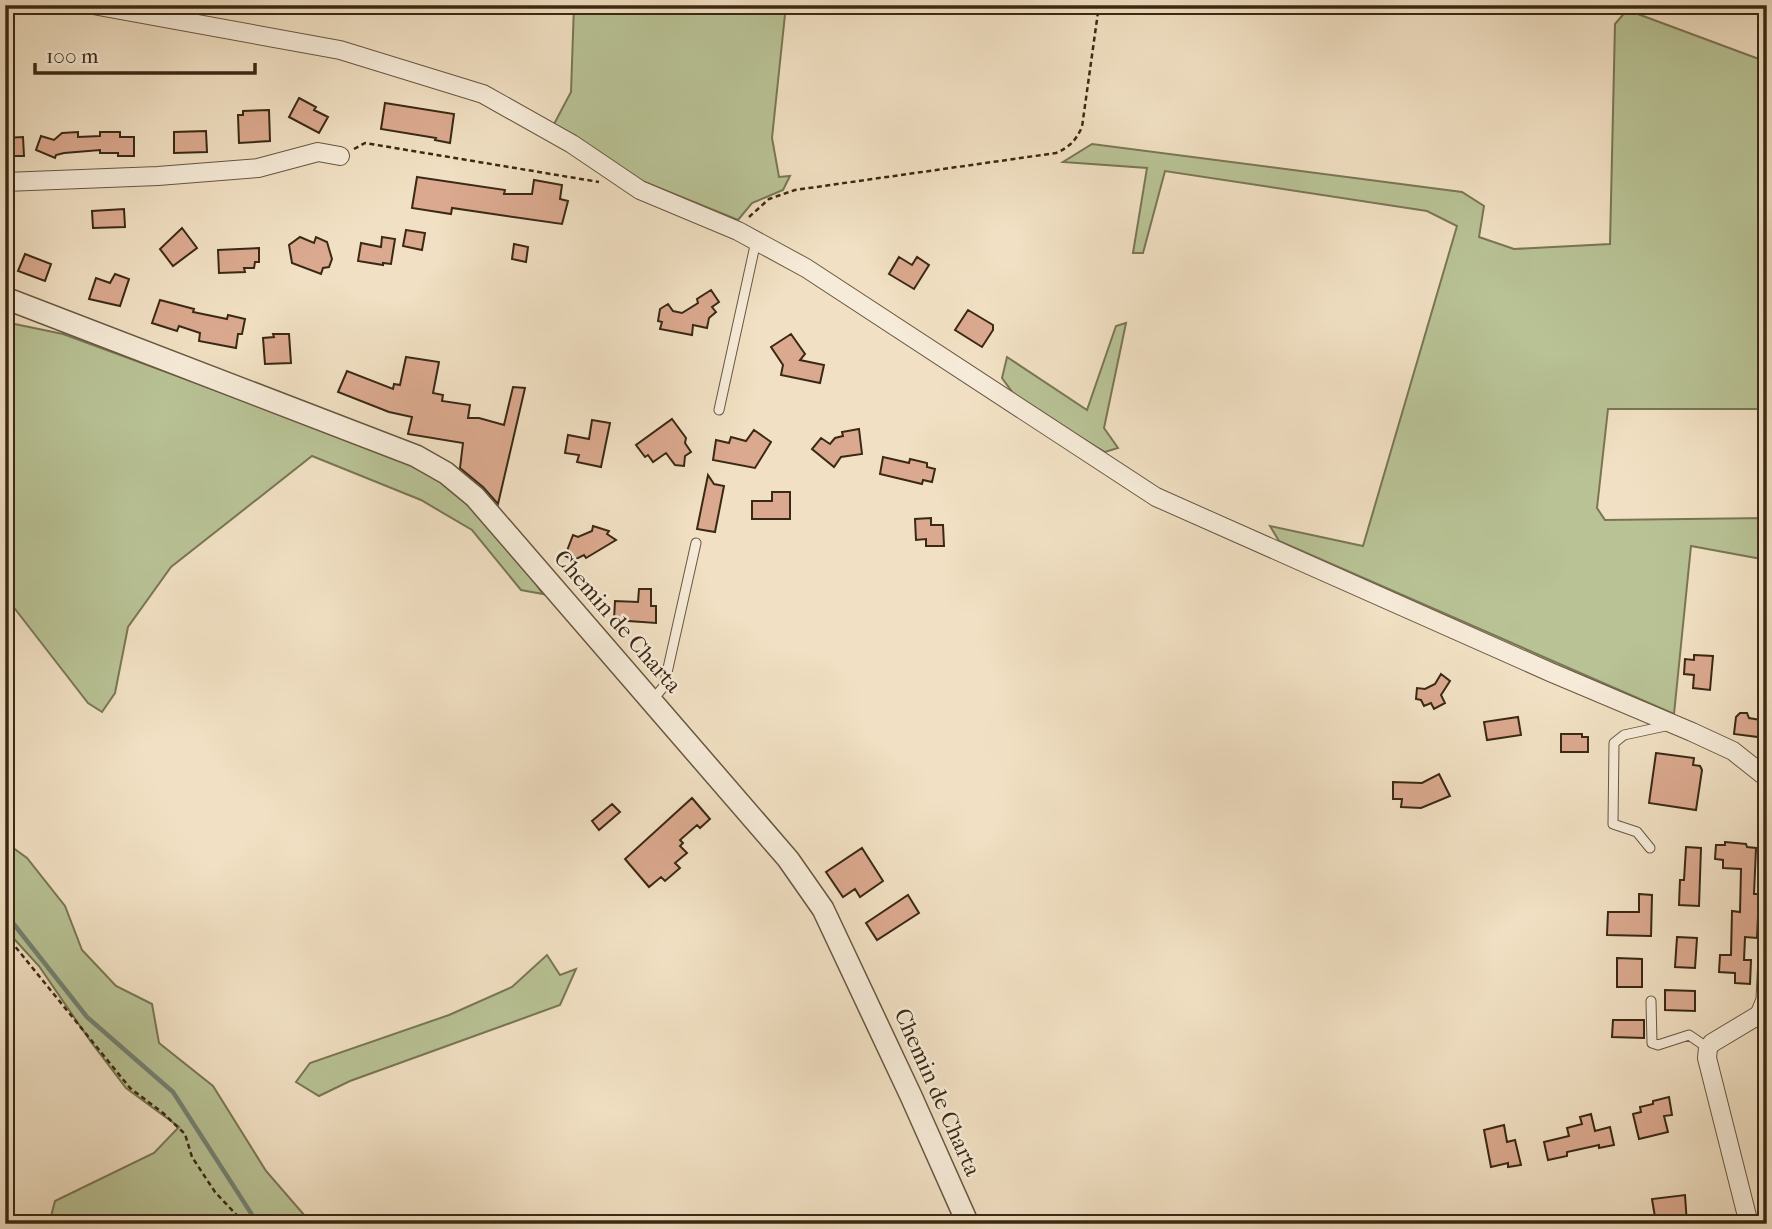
<svg xmlns="http://www.w3.org/2000/svg" width="1772" height="1229" font-family="'IM FELL French Canon',serif">
<rect width="100%" height="100%" fill="#f1e0c3"/>
<filter id="stains"><feTurbulence type="fractalNoise" baseFrequency=".00286" numOctaves="4"/><feColorMatrix values="0 0 0 0 .2 0 0 0 0 .09 0 0 0 0 .02 0 0 0 .5 -.17"/></filter>
<radialGradient id="worn" r=".72"><stop offset=".6" stop-color="#630" stop-opacity="0"/><stop offset="1" stop-color="#630" stop-opacity=".3"/></radialGradient>
<path fill="#b8c295" stroke="#797654" stroke-width="2" d="M 574,5 L 786,5 L 772,138 L 779,177 L 790,176 L 783,190 L 752,203 L 738,220 L 630,176 L 553,126 L 571,92 Z
M 1627,10 L 1767,62 L 1767,409 L 1608,409 L 1597,508 L 1605,520 L 1767,518 L 1767,560 L 1691,546 L 1674,714 L 1279,541 L 1270,526 L 1363,546 L 1457,226 L 1427,211 L 1165,171 L 1143,253 L 1133,253 L 1147,168 L 1063,162 L 1092,144 L 1462,192 L 1484,206 L 1479,237 L 1514,249 L 1610,244 L 1615,24 Z
M 5,322 L 63,334 L 425,467 L 468,497 L 499,533 L 543,594 L 521,590 L 472,530 L 421,500 L 312,456 L 171,567 L 128,627 L 115,693 L 102,712 L 88,703 L 5,596 Z
M 1126,323 L 1104,428 L 1118,448 L 1105,452 L 1018,400 L 1002,378 L 1007,357 L 1087,410 L 1116,326 Z
M 5,842 L 27,858 L 65,906 L 82,950 L 116,986 L 152,1004 L 159,1043 L 213,1086 L 266,1171 L 312,1224 L 49,1224 L 55,1201 L 154,1153 L 179,1127 L 126,1088 L 91,1042 L 39,966 L 5,929 Z
M 547,955 L 560,975 L 576,969 L 560,1005 L 350,1081 L 319,1096 L 296,1082 L 310,1063 L 449,1015 L 512,987 Z"/>
<g fill="none" stroke-linecap="round" stroke-linejoin="round">
<path stroke="#748273" stroke-width="4.5" d="M 5,913 L 87,1017 L 173,1092 L 258,1224"/>
</g>
<path fill="#dba98f" stroke="#3a2914" stroke-width="2" d="M 299,98 L 316,107 L 314,110 L 328,117 L 319,133 L 289,117 Z
M 385,103 L 454,114 L 450,143 L 435,140 L 436,138 L 381,129 Z
M 269,110 L 270,141 L 239,143 L 238,115 L 243,115 L 243,111 Z
M 206,131 L 207,152 L 174,153 L 174,132 Z
M 78,132 L 78,137 L 100,136 L 100,132 L 120,132 L 120,137 L 134,137 L 134,156 L 118,156 L 118,153 L 100,153 L 100,150 L 64,153 L 56,155 L 55,158 L 36,150 L 41,136 L 54,140 L 62,133 Z
M 23,137 L 24,156 L 5,156 L 5,138 Z
M 417,177 L 505,190 L 504,194 L 532,194 L 534,180 L 562,185 L 560,199 L 568,201 L 562,224 L 452,208 L 451,214 L 412,208 Z
M 124,209 L 125,227 L 93,228 L 92,211 Z
M 182,228 L 197,248 L 173,266 L 160,249 Z
M 406,230 L 425,233 L 422,250 L 403,246 Z
M 300,237 L 314,243 L 316,237 L 327,242 L 332,259 L 329,267 L 323,268 L 321,274 L 292,263 L 289,245 Z
M 382,237 L 395,239 L 391,264 L 383,263 L 383,265 L 358,261 L 361,243 L 381,247 Z
M 514,244 L 528,247 L 526,262 L 512,259 Z
M 259,248 L 259,262 L 255,262 L 254,268 L 244,268 L 245,272 L 219,273 L 218,250 Z
M 25,254 L 51,264 L 45,281 L 18,271 Z
M 899,257 L 912,265 L 917,257 L 929,265 L 914,289 L 889,274 Z
M 115,274 L 129,279 L 120,306 L 89,299 L 96,278 L 110,283 Z
M 711,290 L 719,302 L 712,307 L 716,312 L 709,318 L 707,328 L 693,325 L 692,335 L 660,329 L 662,322 L 658,321 L 660,309 L 668,304 L 673,311 L 682,313 L 698,303 L 697,299 Z
M 160,300 L 194,309 L 193,312 L 227,319 L 228,315 L 245,319 L 242,334 L 238,334 L 236,348 L 199,341 L 200,333 L 179,326 L 177,331 L 152,323 Z
M 968,310 L 993,325 L 993,330 L 982,347 L 955,330 Z
M 273,334 L 289,334 L 291,363 L 265,364 L 263,338 L 274,337 Z
M 791,334 L 805,354 L 800,360 L 824,365 L 820,383 L 781,375 L 783,365 L 771,347 Z
M 406,357 L 439,362 L 433,393 L 443,395 L 442,401 L 470,405 L 468,418 L 479,418 L 504,425 L 513,387 L 525,388 L 498,504 L 483,487 L 460,468 L 463,443 L 408,434 L 412,417 L 389,412 L 338,392 L 347,371 L 393,389 L 394,384 L 400,385 Z
M 672,419 L 686,438 L 685,443 L 691,452 L 685,456 L 684,466 L 675,465 L 666,453 L 653,462 L 648,455 L 645,457 L 636,445 Z
M 592,420 L 610,423 L 601,467 L 577,462 L 579,455 L 565,453 L 568,435 L 589,439 Z
M 859,429 L 862,454 L 841,457 L 834,467 L 812,449 L 821,438 L 830,444 L 835,438 L 843,436 L 842,432 Z
M 754,430 L 771,442 L 755,468 L 713,460 L 716,440 L 729,443 L 731,437 L 746,441 Z
M 883,457 L 909,463 L 910,459 L 927,463 L 927,467 L 935,469 L 932,482 L 923,480 L 922,484 L 880,474 Z
M 708,475 L 714,484 L 724,486 L 715,532 L 697,529 Z
M 772,492 L 790,492 L 790,519 L 752,519 L 752,501 L 772,501 Z
M 931,518 L 931,525 L 943,525 L 944,546 L 926,546 L 926,539 L 916,540 L 915,519 Z
M 593,526 L 609,531 L 607,534 L 616,540 L 586,558 L 584,555 L 574,560 L 565,556 L 573,535 L 578,537 L 592,531 Z
M 639,589 L 651,589 L 651,606 L 656,606 L 656,623 L 614,620 L 615,601 L 638,602 Z
M 1694,655 L 1713,656 L 1710,690 L 1693,688 L 1694,675 L 1684,674 L 1685,659 L 1694,660 Z
M 1441,674 L 1450,681 L 1441,695 L 1445,703 L 1434,709 L 1431,703 L 1424,706 L 1421,700 L 1416,699 L 1417,688 L 1425,689 L 1435,684 Z
M 1740,713 L 1747,713 L 1749,718 L 1767,721 L 1767,735 L 1758,734 L 1758,737 L 1734,734 L 1736,717 Z
M 1518,717 L 1521,735 L 1487,740 L 1484,722 Z
M 1561,734 L 1582,734 L 1582,737 L 1588,737 L 1588,752 L 1561,752 Z
M 1656,753 L 1694,758 L 1693,765 L 1700,766 L 1702,770 L 1696,810 L 1649,803 Z
M 1439,774 L 1450,796 L 1421,808 L 1401,807 L 1402,799 L 1393,799 L 1393,782 L 1422,783 Z
M 692,798 L 710,819 L 700,828 L 697,825 L 680,840 L 683,843 L 680,846 L 687,853 L 675,863 L 680,868 L 665,881 L 661,877 L 649,887 L 625,859 Z
M 612,804 L 620,812 L 599,830 L 592,821 Z
M 1725,842 L 1746,844 L 1747,847 L 1756,848 L 1754,894 L 1759,894 L 1757,938 L 1745,937 L 1744,960 L 1751,960 L 1750,984 L 1735,983 L 1735,973 L 1719,972 L 1720,955 L 1731,955 L 1732,911 L 1740,912 L 1741,869 L 1723,868 L 1723,860 L 1715,859 L 1716,845 L 1725,845 Z
M 1686,847 L 1701,848 L 1699,906 L 1679,905 L 1680,880 L 1684,880 Z
M 862,848 L 883,881 L 860,897 L 855,889 L 843,897 L 826,872 Z
M 1639,894 L 1652,895 L 1651,936 L 1607,935 L 1608,912 L 1639,912 Z
M 908,895 L 919,913 L 877,940 L 866,923 Z
M 1677,937 L 1697,938 L 1695,968 L 1675,967 Z
M 1617,958 L 1642,959 L 1642,987 L 1617,987 Z
M 1665,990 L 1695,991 L 1695,1011 L 1665,1010 Z
M 1613,1020 L 1644,1020 L 1644,1038 L 1612,1037 Z
M 1669,1097 L 1672,1115 L 1664,1116 L 1668,1132 L 1639,1139 L 1633,1114 L 1641,1112 L 1640,1107 L 1653,1104 L 1653,1101 Z
M 1591,1114 L 1595,1131 L 1610,1127 L 1614,1145 L 1599,1148 L 1599,1145 L 1567,1152 L 1567,1156 L 1548,1160 L 1544,1142 L 1569,1136 L 1567,1128 L 1582,1124 L 1580,1117 Z
M 1504,1125 L 1507,1142 L 1515,1140 L 1521,1165 L 1508,1167 L 1508,1163 L 1491,1167 L 1484,1130 Z
M 1685,1195 L 1687,1224 L 1674,1224 L 1674,1220 L 1656,1223 L 1652,1199 Z"/>
<g fill="none" stroke-linecap="round" stroke-linejoin="round">
<g stroke="#685740" stroke-width="11">
<path id="service" d="M 719,410 L 756,241
M 652,701 L 664,686 L 696,543
M 1650,848 L 1637,832 L 1613,824 L 1614,743 L 1624,735 L 1670,725
M 1651,1001 L 1652,1043 L 1658,1045 L 1689,1035 L 1708,1048
M 1754,1016 L 1761,999 L 1766,895"/>
</g>
<g stroke="#685740" stroke-width="20">
<path id="minor" d="M 93,5 L 340,50 L 483,94 L 572,144 L 640,190 L 738,231 L 806,268 L 1156,497 L 1550,672 L 1692,732 L 1733,751 L 1767,778
M 5,182 L 158,176 L 258,168 L 318,152 L 340,156
M 1749,1224 L 1707,1058 L 1708,1048 L 1712,1043 L 1767,1010"/>
</g>
<g stroke="#685740" stroke-width="24">
<path id="tertiary" d="M 5,298 L 416,456 L 446,473 L 475,497 L 788,859 L 823,909 L 911,1096 L 968,1224"/>
</g>
<path stroke="#3a2914" stroke-width="2.5" stroke-dasharray="5 3.5" stroke-linecap="butt" d="M 354,149 L 365,143 L 599,182
M 749,217 L 769,199 L 795,190 L 1056,153 C 1070,147 1076,140 1082,127 L 1099,5
M 5,934 L 130,1088 L 163,1113 L 185,1134 L 192,1157 L 215,1192 L 245,1224"/>
<use href="#service" stroke="#f6ebd8" stroke-width="9"/>
<use href="#minor" stroke="#f6ebd8" stroke-width="18"/>
<use href="#tertiary" stroke="#f6ebd8" stroke-width="21"/>
</g>
<g text-anchor="middle" stroke-width="5" stroke-linejoin="round" paint-order="stroke">
<g font-size="23" fill="#3a2914" stroke="#f6ebd8">
<text transform="translate(618 621) rotate(49)" y="8">Chemin de Charta</text>
<text transform="translate(938 1092) rotate(66)" y="8">Chemin de Charta</text>
</g>
</g>
<rect width="1772" height="1229" fill="none" stroke="#f1e0c3" stroke-width="28"/>
<rect x="7" y="7" width="1758" height="1215" fill="none" stroke="#3a2914" stroke-width="3.5"/>
<rect x="14" y="14" width="1744" height="1201" fill="none" stroke="#3a2914" stroke-width="2"/>
<path d="M35 63v10h220v-10" fill="none" stroke="#3a2914" stroke-width="3.5"/>
<text x="46" y="63" font-size="21" fill="#3a2914" stroke="#f6ebd8" stroke-width="5" paint-order="stroke">100 m</text>
<rect width="100%" height="100%" filter="url(#stains)"/>
<rect width="100%" height="100%" fill="url(#worn)"/>
</svg>
